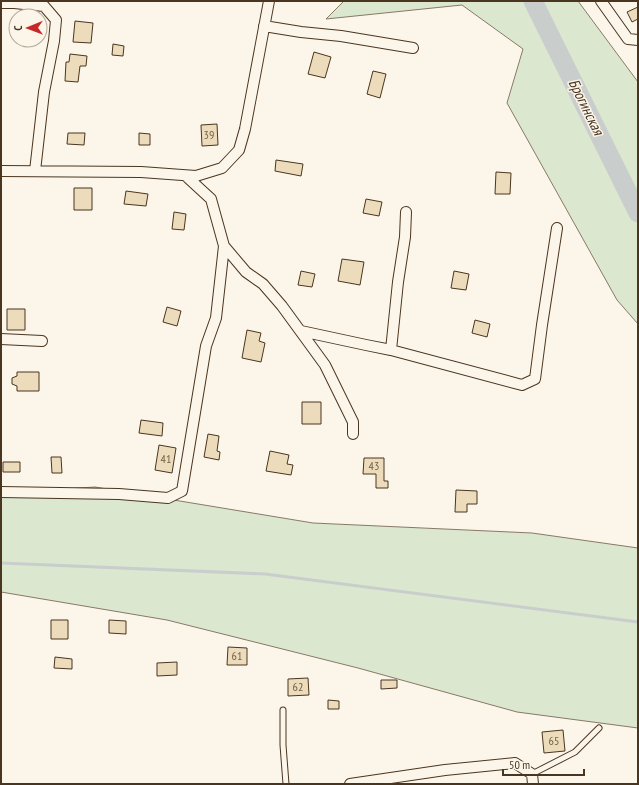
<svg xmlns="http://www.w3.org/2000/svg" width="639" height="785" font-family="'PT Sans Narrow',sans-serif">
<rect width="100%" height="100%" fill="#fbf6e9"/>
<path fill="#dce7d0" stroke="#887966" d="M 344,1 L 578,1 L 638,82 L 638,324 L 617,300 L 507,103 L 523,49 L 462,5 L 326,19 Z
M 95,487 L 313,523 L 532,533 L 638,548 L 638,728 L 517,712 L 358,668 L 167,620 L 1,592 L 1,493 Z"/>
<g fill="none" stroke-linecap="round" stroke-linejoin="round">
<path stroke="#c9cecd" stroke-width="3" d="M 1,563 L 265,574 L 638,622"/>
<path stroke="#c9cecd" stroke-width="19" d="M 533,1 L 638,213"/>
</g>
<path fill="#ecdcbc" stroke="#4a3520" d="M 638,7 L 638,19 L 632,22 L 627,12 Z
M 75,21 L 93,23 L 91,43 L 73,42 Z
M 113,44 L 124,46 L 123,56 L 112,55 Z
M 314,52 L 331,57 L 325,78 L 308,74 Z
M 70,54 L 87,56 L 86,66 L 80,66 L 78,82 L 65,81 L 66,62 L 69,62 Z
M 373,71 L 386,74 L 380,98 L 367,94 Z
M 217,124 L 218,145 L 202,146 L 201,125 Z
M 68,133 L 85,133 L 84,145 L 67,144 Z
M 139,133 L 150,134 L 150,145 L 139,145 Z
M 276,160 L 303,164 L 301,176 L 275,171 Z
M 496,172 L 511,173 L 510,194 L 495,194 Z
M 74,188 L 92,188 L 92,210 L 74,210 Z
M 126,191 L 148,194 L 146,206 L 124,204 Z
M 366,199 L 382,202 L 379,216 L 363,213 Z
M 174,212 L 186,214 L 184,230 L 172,229 Z
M 342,259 L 364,262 L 360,285 L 338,281 Z
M 301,271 L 315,274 L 312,287 L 298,285 Z
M 454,271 L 469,274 L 466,290 L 451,288 Z
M 167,307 L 181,311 L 177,326 L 163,322 Z
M 7,309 L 25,309 L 25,330 L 7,330 Z
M 475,320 L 490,324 L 487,337 L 472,333 Z
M 247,330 L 261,333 L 259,341 L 265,343 L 261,362 L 242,358 Z
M 17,372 L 39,372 L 39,391 L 17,391 L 17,386 L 12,384 L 12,378 L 17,376 Z
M 302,402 L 321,402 L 321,424 L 302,424 Z
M 141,420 L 163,423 L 162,436 L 139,433 Z
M 208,434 L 219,436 L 217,451 L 220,452 L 219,460 L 204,457 Z
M 159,445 L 176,448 L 172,473 L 155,470 Z
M 270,451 L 289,455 L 287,464 L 293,465 L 291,475 L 266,471 Z
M 51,457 L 61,457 L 62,473 L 52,473 Z
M 364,458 L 384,458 L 384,481 L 388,481 L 388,488 L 376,488 L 376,474 L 363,474 Z
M 3,462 L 20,462 L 20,472 L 3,472 Z
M 456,490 L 477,491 L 477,504 L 467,504 L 467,512 L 455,512 Z
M 51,620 L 68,620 L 68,639 L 51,639 Z
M 109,620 L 126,621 L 126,634 L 109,633 Z
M 228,647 L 247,648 L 247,665 L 227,665 Z
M 55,657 L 72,659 L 72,669 L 54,668 Z
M 177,662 L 177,675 L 157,676 L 157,663 Z
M 308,678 L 309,695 L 288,696 L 288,679 Z
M 381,680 L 397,680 L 397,688 L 381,689 Z
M 328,700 L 339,701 L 339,709 L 328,709 Z
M 563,730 L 565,751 L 544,753 L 542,732 Z"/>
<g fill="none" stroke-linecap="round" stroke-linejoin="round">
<g stroke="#4a3520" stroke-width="7">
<path id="service" d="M 283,710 L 283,745 L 286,784
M 532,774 L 575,752 L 599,728"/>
</g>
<g stroke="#4a3520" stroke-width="12">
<path id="minor" d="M 601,1 L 628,39 L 638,40
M 1,3 L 14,3 L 44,6 L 56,20 L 54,41 L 44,92 L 35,171
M 264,26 L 301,32 L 341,36 L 413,48
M 1,171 L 141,172 L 196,176 L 222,168 L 239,150 L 245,129 L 269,1
M 224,246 L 246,272 L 263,284 L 282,306 L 325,365 L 353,422 L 353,434
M 301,331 L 366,345 L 391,350 L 522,385 L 535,379 L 542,325 L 557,228
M 1,339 L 42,341
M 391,350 L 398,282 L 405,237 L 406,212
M 1,492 L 119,494 L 168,498 L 182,491 L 206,346 L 216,318 L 224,246 L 211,199 L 186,176
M 350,784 L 445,770 L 515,763 L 532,774 L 533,784"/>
</g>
<use href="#service" stroke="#fbf6e9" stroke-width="5"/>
<use href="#minor" stroke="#fbf6e9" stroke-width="10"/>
</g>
<g text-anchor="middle" stroke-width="3" stroke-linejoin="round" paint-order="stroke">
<g font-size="12" fill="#725f47">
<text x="209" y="139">39</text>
<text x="166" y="463">41</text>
<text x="374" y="470">43</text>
<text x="237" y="660">61</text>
<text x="298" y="691">62</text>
<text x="554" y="745">65</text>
</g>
<g font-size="15" font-style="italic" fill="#4a3520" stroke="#fbf6e9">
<text transform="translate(586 107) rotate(64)" y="5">Брогинская</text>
</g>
</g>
<rect width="639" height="785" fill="none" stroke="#4a3520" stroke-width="4"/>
<g transform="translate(28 28) rotate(269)"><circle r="19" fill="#fbf6e9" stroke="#b4a999"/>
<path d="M0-3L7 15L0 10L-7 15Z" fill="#c62828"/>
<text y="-6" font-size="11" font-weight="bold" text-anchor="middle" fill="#4a3520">С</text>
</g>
<path d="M503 769v6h81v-6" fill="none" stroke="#4a3520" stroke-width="2"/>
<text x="509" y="769" font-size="12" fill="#4a3520" stroke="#fbf6e9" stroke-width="3" paint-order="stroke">50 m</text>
</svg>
